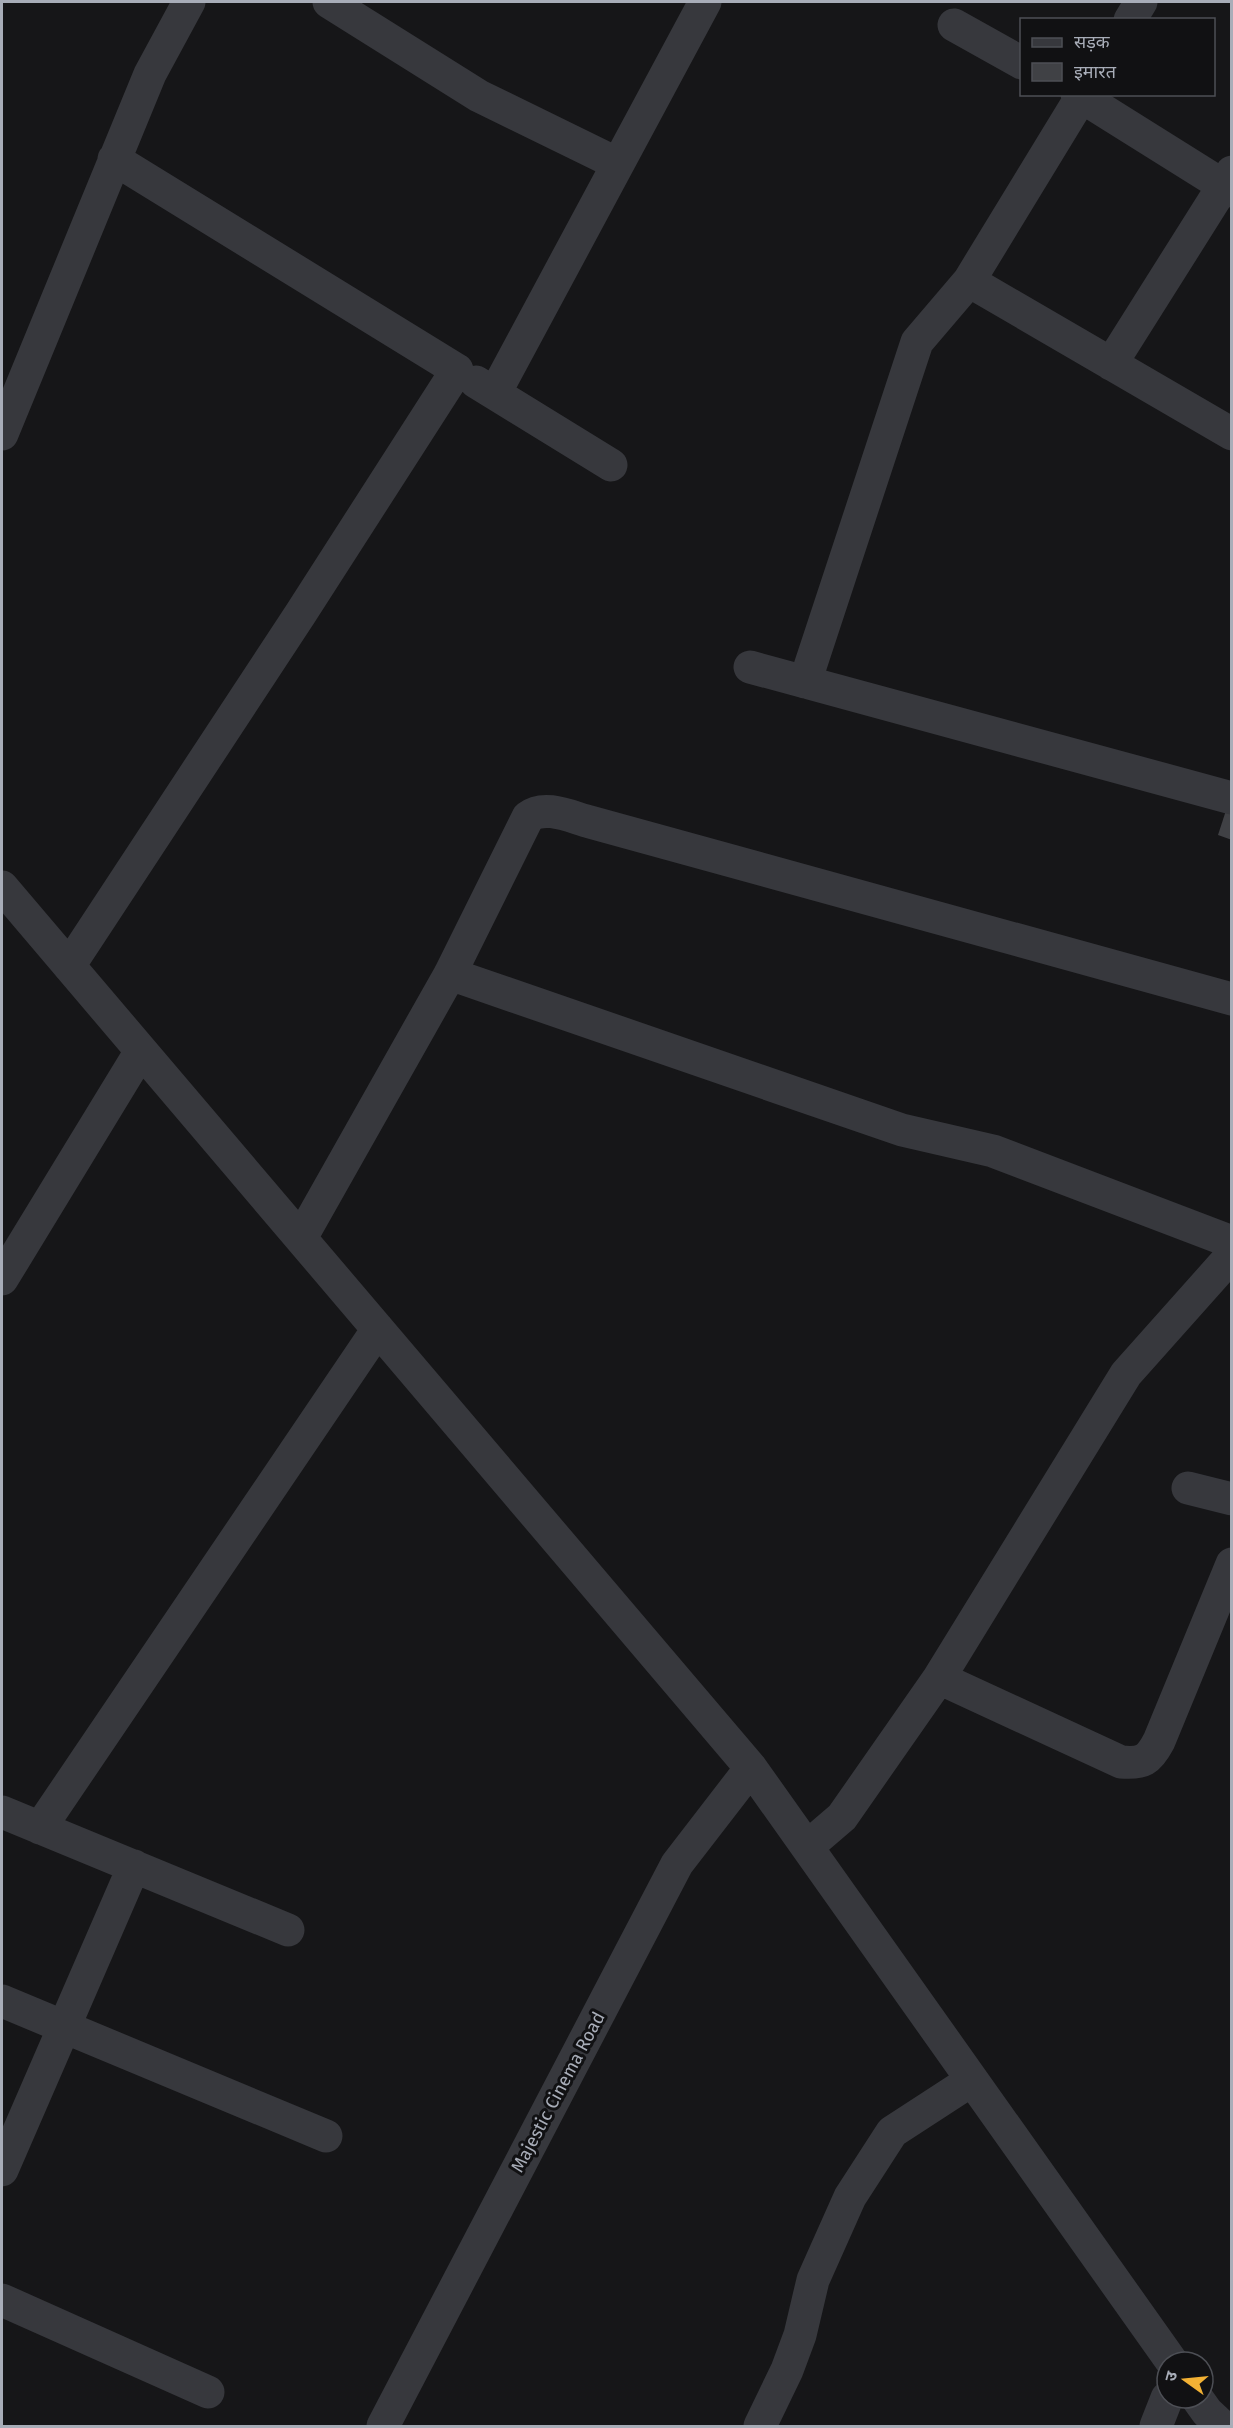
<svg xmlns="http://www.w3.org/2000/svg" width="1233" height="2428" font-family="'Fira Sans','Noto Sans Devanagari',sans-serif">
<rect width="100%" height="100%" fill="#161618"/>
<path fill="#404145" d="M 1231,795 L 1232,795 L 1232,840 L 1218,835 Z"/>
<g fill="none" stroke-linecap="round" stroke-linejoin="round">
<path stroke="#37383d" stroke-width="33" d="M 329,2 L 479,96 L 618,164
M 1130,20 L 1141,2
M 954,25 L 1022,63
M 1077,94 L 1232,191
M 969,281 L 1232,434
M 1111,364 L 1232,172
M 476,382 L 611,465
M 495,393 L 705,2
M 2,434 L 150,74 L 189,2
M 750,667 L 1232,798
M 805,682 L 917,342 L 969,281 L 1083,94
M 2,887 L 751,1768 L 1172,2362
M 69,966 L 301,613 L 457,370 L 114,159
M 450,974 L 902,1130 L 993,1151 L 1232,1242
M 301,1238 L 450,974 L 528,817 C 545,804 571,817 590,822 L 1232,999
M 2,1279 L 141,1051
M 1188,1488 L 1232,1499
M 939,1678 L 1121,1762 C 1143,1764 1149,1760 1159,1741 L 1232,1564
M 2,1812 L 288,1930
M 40,1828 L 378,1329
M 807,1847 L 842,1817 L 939,1678 L 1126,1374 L 1232,1255
M 2,2001 L 326,2136
M 2,2170 L 134,1866
M 2,2300 L 208,2392
M 1197,2398 L 1207,2412 L 1222,2426
M 383,2426 L 677,1864 L 751,1768
M 760,2426 L 787,2370 L 800,2335 L 813,2280 L 850,2197 L 892,2132 L 972,2080
M 1156,2426 L 1167,2398"/>
</g>
<g text-anchor="middle" stroke-width="6" stroke-linejoin="round" paint-order="stroke">
<g font-size="18" fill="#a8adb8" stroke="#111113">
<text transform="translate(558 2092) rotate(-62)" y="6">Majestic Cinema Road</text>
</g>
</g>
<rect width="1233" height="2428" fill="none" stroke="#a8adb8" stroke-width="6"/>
<rect x="1020" y="18" width="195" height="78" fill="#111113" stroke="#4d4f55" stroke-width="1.5"/>
<rect x="1032" y="38" width="30" height="9" fill="#37383d" stroke="#4d4f55" stroke-width="1.5"/>
<text x="1074" y="48" font-size="18" fill="#a8adb8">सड़क</text>
<rect x="1032" y="63" width="30" height="18" fill="#404145" stroke="#4d4f55" stroke-width="1.5"/>
<text x="1074" y="78" font-size="18" fill="#a8adb8">इमारत</text>
<g transform="translate(1185 2380) rotate(285)"><circle r="28" fill="#111113" stroke="#4d4f55" stroke-width="1.5"/>
<path d="M0-4.5L10 22L0 15L-10 22Z" fill="#f2b134"/>
<text y="-9" font-size="16" font-weight="bold" text-anchor="middle" fill="#a8adb8">उ</text>
</g>
</svg>
